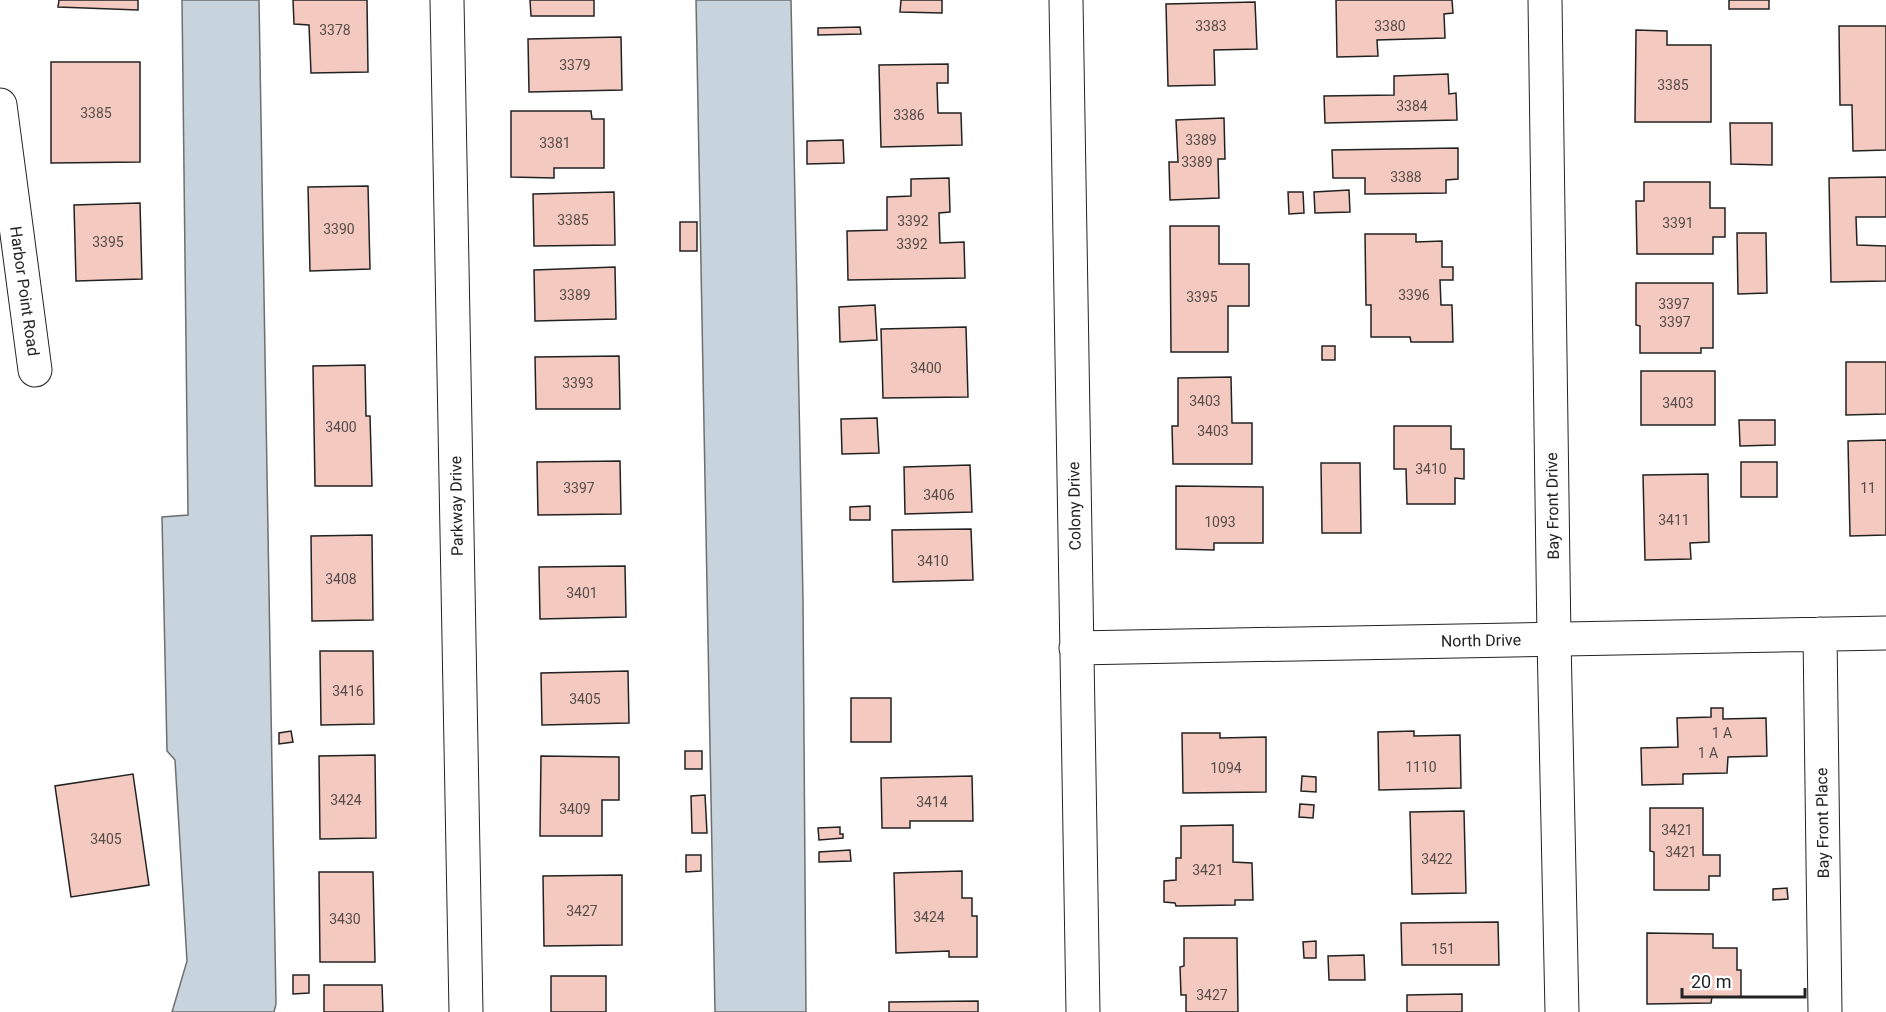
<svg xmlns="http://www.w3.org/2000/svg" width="1886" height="1012" font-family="Roboto,sans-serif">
<rect width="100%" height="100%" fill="#fff"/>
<path fill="#c7d3dd" stroke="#6f6f6f" stroke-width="1.5" d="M 182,0 L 259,0 L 276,1004 L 274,1012 L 172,1012 L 187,961 L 175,760 L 167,751 L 162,517 L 188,515 Z
M 696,0 L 791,0 L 803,600 L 806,1012 L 715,1012 Z"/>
<path fill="#f3c9c0" stroke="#222" stroke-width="1.5" d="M 59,0 L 138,0 L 138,10 L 58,7 Z
M 293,0 L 367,0 L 368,72 L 311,73 L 309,25 L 294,24 Z
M 530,0 L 594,0 L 594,16 L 531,16 Z
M 901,0 L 942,0 L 942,13 L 900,12 Z
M 1336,0 L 1452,0 L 1453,13 L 1444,14 L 1445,38 L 1377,40 L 1378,56 L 1337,57 Z
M 1729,0 L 1769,0 L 1769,9 L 1729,9 Z
M 1255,2 L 1257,49 L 1214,50 L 1215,85 L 1168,86 L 1166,4 Z
M 1839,26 L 1886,26 L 1886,150 L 1853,151 L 1852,105 L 1840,105 Z
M 860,27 L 861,34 L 818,35 L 818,28 Z
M 1636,30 L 1667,31 L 1667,45 L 1711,45 L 1711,122 L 1635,122 Z
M 621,37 L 622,90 L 529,92 L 528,39 Z
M 51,62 L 140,62 L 140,162 L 51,163 Z
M 948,64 L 948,83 L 937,83 L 938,113 L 961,113 L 962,145 L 881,147 L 879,65 Z
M 1448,74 L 1449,94 L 1456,93 L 1457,120 L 1325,123 L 1324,96 L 1394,95 L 1394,76 Z
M 511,111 L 591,111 L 592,119 L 604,119 L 604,168 L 554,168 L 554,178 L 511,177 Z
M 1224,118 L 1225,159 L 1218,159 L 1219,198 L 1170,200 L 1169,162 L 1178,162 L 1176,120 Z
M 1730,123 L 1772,123 L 1772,165 L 1731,164 Z
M 843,140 L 844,163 L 807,164 L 807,141 Z
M 1458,148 L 1458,179 L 1446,180 L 1446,193 L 1365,194 L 1365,178 L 1333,178 L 1332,150 Z
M 1886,177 L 1886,217 L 1856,217 L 1857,245 L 1886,246 L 1886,281 L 1831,282 L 1829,178 Z
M 949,178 L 950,212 L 939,213 L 940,243 L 964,242 L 965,278 L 848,280 L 847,231 L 887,230 L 887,197 L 911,196 L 911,179 Z
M 1644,182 L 1710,182 L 1710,208 L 1725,208 L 1725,237 L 1713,237 L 1713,254 L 1637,254 L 1636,201 L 1644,201 Z
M 368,186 L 370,269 L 310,271 L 308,187 Z
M 1349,190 L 1350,212 L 1315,213 L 1314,192 Z
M 614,192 L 615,245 L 534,246 L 533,194 Z
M 1288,192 L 1303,192 L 1304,213 L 1289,214 Z
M 140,203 L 142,279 L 76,281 L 74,205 Z
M 680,222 L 697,222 L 697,251 L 680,251 Z
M 1170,226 L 1219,226 L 1219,264 L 1249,264 L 1249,306 L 1228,306 L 1228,352 L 1171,352 Z
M 1737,233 L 1766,233 L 1767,293 L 1738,294 Z
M 1365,234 L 1416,234 L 1416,242 L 1442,241 L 1442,267 L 1453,267 L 1453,280 L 1440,280 L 1441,305 L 1452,305 L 1453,342 L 1411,342 L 1410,337 L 1371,337 L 1371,305 L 1366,305 Z
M 615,267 L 616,319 L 535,321 L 534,270 Z
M 1636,283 L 1713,283 L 1713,348 L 1701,348 L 1701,353 L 1640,353 L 1640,326 L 1636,325 Z
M 875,305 L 877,340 L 840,342 L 839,307 Z
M 966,327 L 968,397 L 883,398 L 881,329 Z
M 1322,346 L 1335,346 L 1335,360 L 1322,360 Z
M 619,356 L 620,409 L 536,409 L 535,357 Z
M 1846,362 L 1886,362 L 1886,414 L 1846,415 Z
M 365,365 L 366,416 L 370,416 L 372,486 L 315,486 L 313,366 Z
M 1641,371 L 1715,371 L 1715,425 L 1641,425 Z
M 1231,377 L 1232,423 L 1252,423 L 1252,464 L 1173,464 L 1172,426 L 1178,426 L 1178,378 Z
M 877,418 L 879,453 L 842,454 L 841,419 Z
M 1739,420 L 1775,420 L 1775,445 L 1740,446 Z
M 1394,426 L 1451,426 L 1451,449 L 1464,449 L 1464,479 L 1455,478 L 1455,504 L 1407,504 L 1406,469 L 1394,469 Z
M 1886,440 L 1886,535 L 1850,536 L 1848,441 Z
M 620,461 L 621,514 L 538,515 L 537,462 Z
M 1741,462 L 1777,462 L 1777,497 L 1741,497 Z
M 1321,463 L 1360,463 L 1361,533 L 1322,533 Z
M 970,465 L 972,512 L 905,514 L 904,467 Z
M 1708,474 L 1709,542 L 1690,543 L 1691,559 L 1645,560 L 1643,475 Z
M 1176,486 L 1263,487 L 1263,543 L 1214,543 L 1214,550 L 1176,549 Z
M 870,506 L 870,520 L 850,520 L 850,507 Z
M 971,529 L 973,580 L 893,582 L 892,530 Z
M 372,535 L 373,620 L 312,621 L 311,536 Z
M 625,566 L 626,617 L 540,619 L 539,567 Z
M 320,651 L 373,651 L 374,724 L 321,725 Z
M 628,671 L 629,723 L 542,725 L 541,673 Z
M 851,698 L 891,698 L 891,742 L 851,742 Z
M 1711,708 L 1723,708 L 1723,719 L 1766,718 L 1767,756 L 1728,757 L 1727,773 L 1683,774 L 1683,784 L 1642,785 L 1641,748 L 1678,747 L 1677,718 L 1711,717 Z
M 291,731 L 293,742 L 279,744 L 279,733 Z
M 1414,731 L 1414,736 L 1460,735 L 1461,788 L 1379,790 L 1378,732 Z
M 1182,733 L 1220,733 L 1220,738 L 1266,737 L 1266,792 L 1183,793 Z
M 685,751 L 702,751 L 702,769 L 685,769 Z
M 375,755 L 376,838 L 320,839 L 319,756 Z
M 541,756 L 619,757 L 619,800 L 602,800 L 602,836 L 540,836 Z
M 133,774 L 149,885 L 71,897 L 55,786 Z
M 972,776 L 973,821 L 910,821 L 910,828 L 882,828 L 881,778 Z
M 1302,776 L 1316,777 L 1316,792 L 1301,791 Z
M 705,795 L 707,833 L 692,833 L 691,796 Z
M 1300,804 L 1314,805 L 1313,818 L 1299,817 Z
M 1650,808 L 1703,808 L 1703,855 L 1720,855 L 1720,876 L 1709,876 L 1709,890 L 1654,890 L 1654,852 L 1650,851 Z
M 1464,811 L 1466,893 L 1412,894 L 1410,812 Z
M 1233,825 L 1233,862 L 1252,863 L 1253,900 L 1235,900 L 1235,905 L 1176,906 L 1175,903 L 1164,902 L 1164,881 L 1176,880 L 1176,858 L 1181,858 L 1181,826 Z
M 840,827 L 840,834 L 843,834 L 843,838 L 819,840 L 818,828 Z
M 850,850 L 851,861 L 819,862 L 819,852 Z
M 686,855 L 701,855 L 701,871 L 686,872 Z
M 962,871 L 962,898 L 972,898 L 972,916 L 977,916 L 977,957 L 949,957 L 949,951 L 896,953 L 894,873 Z
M 319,872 L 373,872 L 375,962 L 320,962 Z
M 622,875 L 622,945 L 544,946 L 543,876 Z
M 1787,888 L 1788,899 L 1773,900 L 1773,889 Z
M 1498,922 L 1499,965 L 1402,965 L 1401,923 Z
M 1647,933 L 1713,934 L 1713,948 L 1737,948 L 1737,970 L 1741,970 L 1741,997 L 1712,997 L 1711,1003 L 1647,1004 Z
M 1184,938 L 1237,938 L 1238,1012 L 1186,1012 L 1186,995 L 1181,995 L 1180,967 L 1184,966 Z
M 1316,941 L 1316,958 L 1304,958 L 1303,942 Z
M 1364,955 L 1365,980 L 1329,980 L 1328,956 Z
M 293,975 L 309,975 L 309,993 L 293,994 Z
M 551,976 L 606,976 L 606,1012 L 551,1012 Z
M 324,985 L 382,985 L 383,1012 L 324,1012 Z
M 1462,994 L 1462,1012 L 1407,1012 L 1407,995 Z
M 978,1001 L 978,1012 L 889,1012 L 889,1002 Z"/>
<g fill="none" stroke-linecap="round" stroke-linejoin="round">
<g stroke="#222" stroke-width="35">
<path id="street" d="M 447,0 L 466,1012
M 1066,0 L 1083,1012
M 0,105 L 35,370
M 1820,634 L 1825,1012
M 1076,648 L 1886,633"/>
</g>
<g stroke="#222" stroke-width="35">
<path id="secondary" d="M 1545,0 L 1554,639 L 1562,1012"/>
</g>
<use href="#street" stroke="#fff" stroke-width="33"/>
<use href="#secondary" stroke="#fff" stroke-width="33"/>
</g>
<g text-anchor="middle" stroke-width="4.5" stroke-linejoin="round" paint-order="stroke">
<g font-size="14" fill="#564c4a">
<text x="1211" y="31">3383</text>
<text x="1390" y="31">3380</text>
<text x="335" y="35">3378</text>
<text x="575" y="70">3379</text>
<text x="1673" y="90">3385</text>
<text x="1412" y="111">3384</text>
<text x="96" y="118">3385</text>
<text x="909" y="120">3386</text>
<text x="1201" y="145">3389</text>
<text x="555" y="148">3381</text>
<text x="1197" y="167">3389</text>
<text x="1406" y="182">3388</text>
<text x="573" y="225">3385</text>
<text x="913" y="226">3392</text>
<text x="1678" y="228">3391</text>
<text x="339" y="234">3390</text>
<text x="108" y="247">3395</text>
<text x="912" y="249">3392</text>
<text x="575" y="300">3389</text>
<text x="1414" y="300">3396</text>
<text x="1202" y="302">3395</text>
<text x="1674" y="309">3397</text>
<text x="1675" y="327">3397</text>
<text x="926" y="373">3400</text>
<text x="578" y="388">3393</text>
<text x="1205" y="406">3403</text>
<text x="1678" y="408">3403</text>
<text x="341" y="432">3400</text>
<text x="1213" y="436">3403</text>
<text x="1431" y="474">3410</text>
<text x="579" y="493">3397</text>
<text x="1868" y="493">11</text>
<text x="939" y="500">3406</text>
<text x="1674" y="525">3411</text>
<text x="1220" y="527">1093</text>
<text x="933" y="566">3410</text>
<text x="341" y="584">3408</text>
<text x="582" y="598">3401</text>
<text x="348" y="696">3416</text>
<text x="585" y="704">3405</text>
<text x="1722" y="738">1 A</text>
<text x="1708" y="758">1 A</text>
<text x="1421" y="772">1110</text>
<text x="1226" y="773">1094</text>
<text x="346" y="805">3424</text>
<text x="932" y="807">3414</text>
<text x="575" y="814">3409</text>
<text x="1677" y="835">3421</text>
<text x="106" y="844">3405</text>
<text x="1681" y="857">3421</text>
<text x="1437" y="864">3422</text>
<text x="1208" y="875">3421</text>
<text x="582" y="916">3427</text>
<text x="929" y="922">3424</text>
<text x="345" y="924">3430</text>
<text x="1443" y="954">151</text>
<text x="1212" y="1000">3427</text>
</g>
<g font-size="16" fill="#222" stroke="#fff">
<text transform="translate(25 291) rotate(82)" y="6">Harbor Point Road</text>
<text transform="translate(456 506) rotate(-91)" y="6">Parkway Drive</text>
<text transform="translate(1074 506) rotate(-91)" y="6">Colony Drive</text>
<text transform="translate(1552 506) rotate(-91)" y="6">Bay Front Drive</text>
<text transform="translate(1481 640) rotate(-1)" y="6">North Drive</text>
<text transform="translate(1822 823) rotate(-91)" y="6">Bay Front Place</text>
</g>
</g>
<path d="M1682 988v9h123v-9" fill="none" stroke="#222222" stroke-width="3"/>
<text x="1691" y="988" font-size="18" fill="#222222" stroke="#ffffff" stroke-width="4.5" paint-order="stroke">20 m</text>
</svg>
